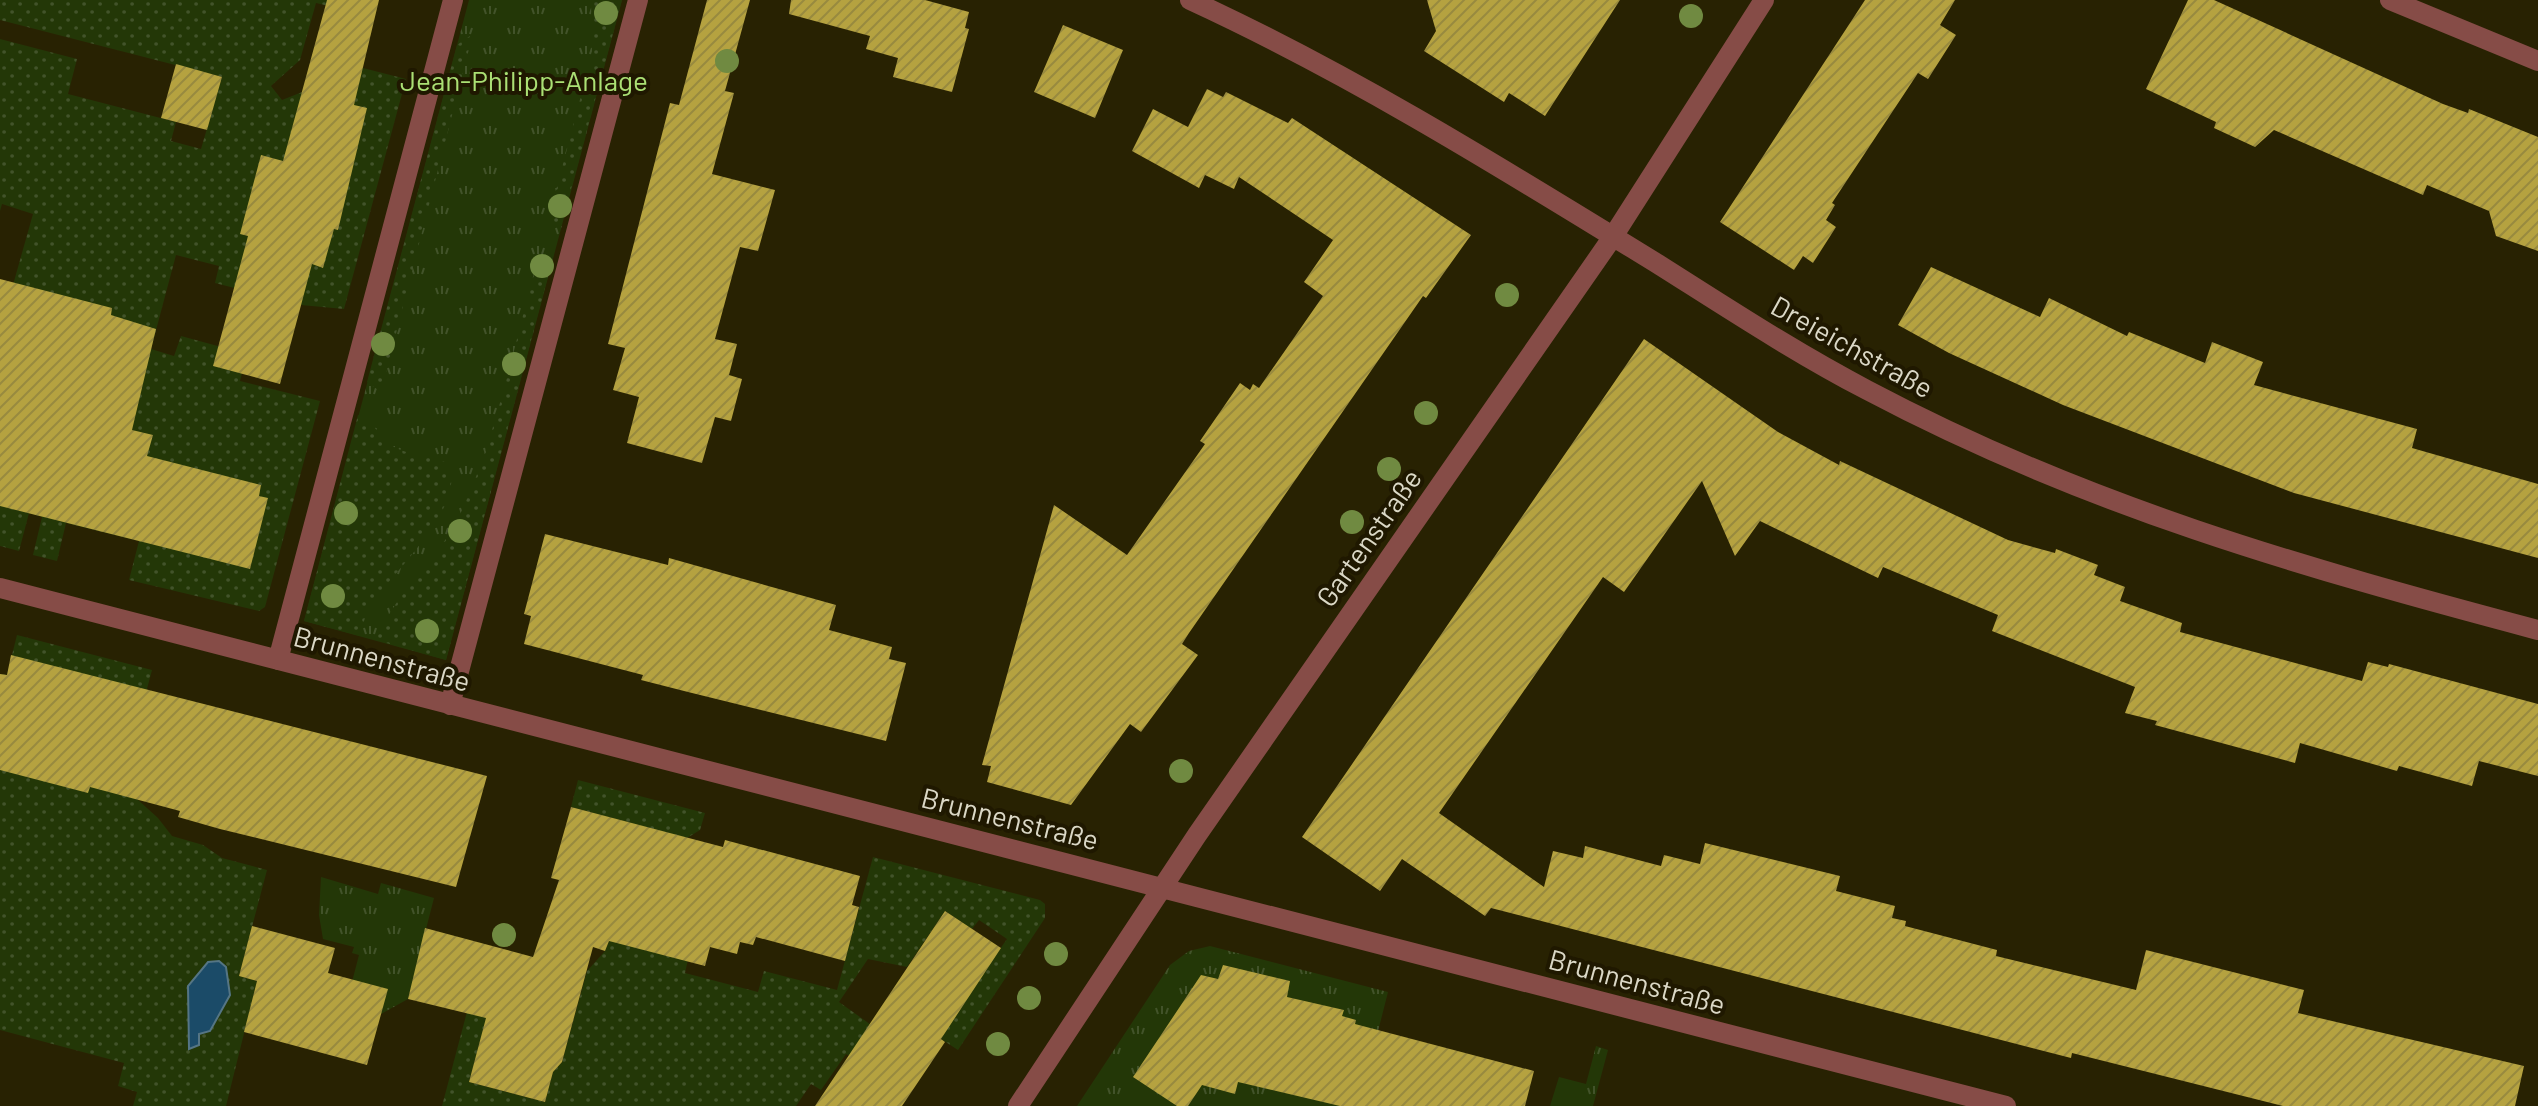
<svg xmlns="http://www.w3.org/2000/svg" width="2538" height="1106" font-family="Barlow,sans-serif">
<defs>
<pattern id="grass-tufts" width="24" height="20" patternUnits="userSpaceOnUse" patternTransform="scale(2)"><rect width="24" height="20" fill="#233707"/><path d="M3 7l-1-3M5 7V3M7 7l1-3M15 17l-1-3M17 17v-4M19 17l1-3" fill="none" stroke="#42532a"/></pattern>
<pattern id="garden-dots" width="8" height="8" patternUnits="userSpaceOnUse" patternTransform="scale(2)"><rect width="8" height="8" fill="#233707"/><path d="M2 2h.1M6 6h.1" fill="none" stroke="#42532a" stroke-width="1.8" stroke-linecap="round"/></pattern>
<pattern id="building-hatch" width="6" height="6" patternUnits="userSpaceOnUse" patternTransform="scale(2)"><rect width="6" height="6" fill="#b5a240"/><path d="M-1 1l2-2M0 6l6-6M5 7l2-2" fill="none" stroke="#988a3f"/></pattern>
</defs>
<rect width="100%" height="100%" fill="#282202"/>
<path fill="url(#grass-tufts)" d="M 469,0 L 622,0 L 446,660 L 304,621 Z
M 321,877 L 378,894 L 381,883 L 434,898 L 408,999 L 381,1014 L 346,1005 L 359,955 L 352,953 L 354,947 L 323,939 L 319,915 Z
M 1210,946 L 1388,992 L 1359,1106 L 1077,1106 L 1170,965 L 1189,951 Z
M 1596,1046 L 1608,1050 L 1593,1106 L 1550,1106 L 1559,1077 L 1586,1084 Z"/>
<path fill="url(#garden-dots)" d="M 0,0 L 339,0 L 337,8 L 316,3 L 300,60 L 271,86 L 282,100 L 363,68 L 406,79 L 344,309 L 301,305 L 215,283 L 219,266 L 176,255 L 151,349 L 174,356 L 181,336 L 247,354 L 240,381 L 320,401 L 265,607 L 259,611 L 129,580 L 139,541 L 66,523 L 57,561 L 33,555 L 42,517 L 29,513 L 19,551 L 0,546 L 0,331 L 33,214 L 2,204 L 0,211 L 0,39 L 77,59 L 68,94 L 176,122 L 171,141 L 201,149 L 222,77 L 0,20 Z
M 591,0 L 622,0 L 561,226 L 548,221 L 592,54 Z
M 480,29 L 470,45 L 381,392 L 367,382 L 457,45 Z
M 537,262 L 551,265 L 446,660 L 376,640 C 393,596 432,566 455,524 C 493,453 515,341 537,262 Z
M 358,415 C 372,418 379,437 391,445 C 409,457 429,454 447,463 C 470,502 395,570 374,601 C 366,611 363,624 360,636 L 304,621 Z
M 17,635 L 152,670 L 119,794 L 137,799 L 158,818 L 172,836 L 203,845 L 222,858 L 267,870 L 239,976 L 257,981 L 226,1106 L 133,1106 L 137,1092 L 118,1086 L 124,1063 L 0,1030 L 0,674 L 7,675 Z
M 578,780 L 705,813 L 700,830 L 687,838 L 571,807 Z
M 873,857 L 1040,900 L 1045,904 L 1045,918 L 958,1050 L 938,1037 L 1007,939 L 979,920 L 972,929 L 945,911 L 907,967 L 868,959 L 839,1002 L 874,1027 L 853,1058 L 846,1054 L 821,1090 L 811,1084 L 796,1106 L 442,1106 L 485,944 L 491,1001 L 469,1082 L 545,1102 L 553,1072 L 562,1062 L 587,971 L 605,951 L 609,941 L 695,928 L 685,973 L 758,992 L 764,971 L 837,990 Z"/>
<path fill="#1b4b68" stroke="#557584" stroke-width="2" d="M 219,961 L 226,967 L 230,995 L 210,1031 L 199,1034 L 199,1045 L 189,1049 L 188,986 L 208,962 Z"/>
<path fill="url(#building-hatch)" d="M 327,0 L 379,0 L 354,105 L 367,108 L 338,230 L 334,229 L 323,268 L 312,264 L 280,384 L 213,366 L 248,236 L 240,234 L 261,155 L 283,161 Z
M 707,0 L 750,0 L 725,91 L 734,93 L 712,174 L 775,190 L 758,251 L 740,247 L 715,339 L 737,344 L 729,375 L 742,379 L 731,421 L 715,417 L 702,463 L 627,443 L 639,397 L 613,390 L 625,348 L 608,344 L 670,103 L 679,105 Z
M 791,0 L 925,0 L 969,12 L 965,28 L 969,29 L 952,92 L 893,77 L 898,58 L 866,49 L 870,36 L 789,14 Z
M 1427,0 L 1620,0 L 1545,116 L 1509,93 L 1504,102 L 1424,51 L 1436,31 Z
M 1865,0 L 1955,0 L 1940,25 L 1956,35 L 1928,79 L 1918,73 L 1832,203 L 1835,205 L 1826,220 L 1836,227 L 1813,263 L 1803,256 L 1794,270 L 1720,222 Z
M 2188,0 L 2214,0 L 2443,104 L 2468,113 L 2469,109 L 2538,137 L 2538,251 L 2496,236 L 2489,211 L 2427,185 L 2423,195 L 2274,130 L 2255,147 L 2214,128 L 2216,122 L 2146,89 Z
M 1063,25 L 1123,50 L 1095,118 L 1034,92 Z
M 176,64 L 222,77 L 207,130 L 161,118 Z
M 1207,89 L 1223,97 L 1226,92 L 1288,123 L 1292,118 L 1471,235 L 1426,298 L 1423,296 L 1189,633 L 1182,644 L 1198,655 L 1141,732 L 1130,724 L 1071,805 L 987,782 L 991,766 L 982,765 L 1054,505 L 1127,555 L 1205,444 L 1200,441 L 1240,383 L 1250,390 L 1253,384 L 1259,388 L 1323,296 L 1304,282 L 1333,240 L 1239,177 L 1234,189 L 1205,175 L 1199,188 L 1132,151 L 1153,109 L 1188,127 Z
M 1931,267 L 2040,317 L 2049,298 L 2127,336 L 2129,332 L 2205,363 L 2212,342 L 2263,362 L 2254,385 L 2417,429 L 2412,448 L 2538,484 L 2538,558 L 2294,493 L 2063,405 L 1949,353 L 1898,325 Z
M 0,279 L 112,308 L 111,315 L 156,329 L 132,430 L 153,435 L 147,456 L 261,485 L 259,496 L 268,498 L 250,569 L 0,506 Z
M 1644,339 L 1778,432 L 1839,465 L 1840,461 L 2008,540 L 2055,553 L 2056,549 L 2098,565 L 2094,575 L 2125,587 L 2120,601 L 2182,623 L 2180,632 L 2362,681 L 2368,662 L 2388,667 L 2389,664 L 2538,704 L 2538,776 L 2479,761 L 2472,786 L 2399,766 L 2397,771 L 2300,743 L 2295,763 L 2155,725 L 2157,721 L 2125,713 L 2135,687 L 1992,631 L 1998,615 L 1883,567 L 1878,578 L 1760,521 L 1735,556 L 1702,481 L 1624,592 L 1603,577 L 1439,813 L 1544,887 L 1553,851 L 1583,858 L 1585,846 L 1661,866 L 1664,855 L 1700,864 L 1705,843 L 1840,876 L 1836,891 L 1895,906 L 1892,918 L 1906,921 L 1905,926 L 1997,950 L 1996,956 L 2136,990 L 2146,950 L 2304,990 L 2298,1013 L 2524,1066 L 2515,1106 L 2283,1106 L 2072,1053 L 2071,1058 L 1491,908 L 1485,916 L 1402,859 L 1380,891 L 1302,837 Z
M 545,534 L 668,565 L 669,558 L 836,605 L 829,630 L 892,647 L 889,659 L 906,663 L 886,741 L 688,692 L 641,680 L 643,675 L 524,644 L 531,616 L 524,614 Z
M 11,655 L 487,776 L 456,887 L 220,829 L 178,817 L 180,811 L 90,787 L 88,793 L 0,770 L 0,674 L 7,675 Z
M 571,807 L 723,847 L 725,840 L 860,876 L 852,905 L 859,907 L 845,961 L 756,937 L 753,945 L 740,942 L 737,954 L 710,947 L 705,966 L 609,941 L 605,951 L 593,947 L 562,1062 L 553,1072 L 545,1102 L 469,1082 L 486,1018 L 408,999 L 425,928 L 533,957 L 559,880 L 551,878 Z
M 945,911 L 1001,948 L 941,1039 L 945,1042 L 902,1106 L 815,1106 Z
M 252,926 L 335,948 L 328,973 L 388,989 L 367,1065 L 244,1032 L 257,981 L 239,976 Z
M 1223,965 L 1290,981 L 1287,997 L 1344,1010 L 1342,1016 L 1356,1020 L 1355,1024 L 1534,1071 L 1525,1106 L 1340,1106 L 1238,1082 L 1235,1094 L 1202,1085 L 1188,1106 L 1177,1106 L 1133,1077 L 1201,975 L 1218,979 Z"/>
<g fill="none" stroke-linecap="round" stroke-linejoin="round">
<path stroke="#864c47" stroke-width="20" d="M 1190,0 C 1353,75 1508,172 1661,266 C 1729,309 1796,353 1867,390 C 2086,506 2301,567 2538,630
M 2390,0 L 2538,61
M 0,588 L 2006,1106
M 278,660 L 453,0
M 450,705 L 638,0
M 1018,1106 L 1197,835 L 1612,238 L 1764,0"/>
</g>
<g fill="#708a41">
<circle cx="606" cy="13" r="12"/>
<circle cx="1691" cy="16" r="12"/>
<circle cx="727" cy="61" r="12"/>
<circle cx="560" cy="206" r="12"/>
<circle cx="542" cy="266" r="12"/>
<circle cx="1507" cy="295" r="12"/>
<circle cx="383" cy="344" r="12"/>
<circle cx="514" cy="364" r="12"/>
<circle cx="1426" cy="413" r="12"/>
<circle cx="1389" cy="469" r="12"/>
<circle cx="346" cy="513" r="12"/>
<circle cx="1352" cy="522" r="12"/>
<circle cx="460" cy="531" r="12"/>
<circle cx="333" cy="596" r="12"/>
<circle cx="427" cy="631" r="12"/>
<circle cx="1181" cy="771" r="12"/>
<circle cx="504" cy="935" r="12"/>
<circle cx="1056" cy="954" r="12"/>
<circle cx="1029" cy="998" r="12"/>
<circle cx="998" cy="1044" r="12"/>
</g>
<g text-anchor="middle" stroke-width="8" stroke-linejoin="round" paint-order="stroke">
<g font-size="28" fill="#abe074" stroke="#1f1800">
<text x="524" y="91">Jean-Philipp-Anlage</text>
</g>
<g font-size="28" fill="#dbd8c6" stroke="#1f1800">
<text transform="translate(1852 347) rotate(29)" y="10">Dreieichstraße</text>
<text transform="translate(1369 538) rotate(-55)" y="10">Gartenstraße</text>
<text transform="translate(382 659) rotate(15)" y="10">Brunnenstraße</text>
<text transform="translate(1010 819) rotate(14)" y="10">Brunnenstraße</text>
<text transform="translate(1637 982) rotate(15)" y="10">Brunnenstraße</text>
</g>
</g>
</svg>
